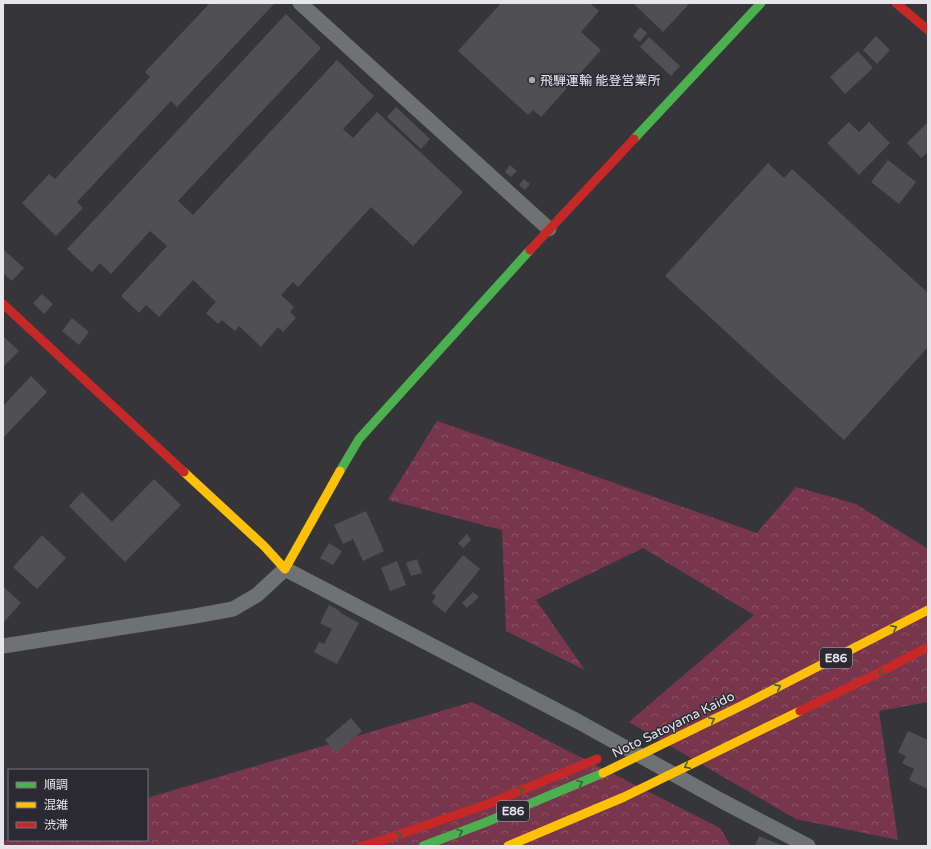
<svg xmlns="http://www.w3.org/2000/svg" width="931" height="849" font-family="'Varela Round','Noto Sans JP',sans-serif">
<defs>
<pattern id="forest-crowns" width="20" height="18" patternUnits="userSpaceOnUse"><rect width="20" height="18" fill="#78364d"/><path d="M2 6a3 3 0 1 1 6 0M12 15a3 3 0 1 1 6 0" fill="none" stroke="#8b5367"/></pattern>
</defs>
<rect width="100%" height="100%" fill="#36363a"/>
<path fill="url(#forest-crowns)" d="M 437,421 L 757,533 L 796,487 L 856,504 L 928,549 L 928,702 L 879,711 L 898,840 L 796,819 L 629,722 L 754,615 L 643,548 L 536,600 L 585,670 L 506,631 L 502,530 L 388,500 Z
M 472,702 L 720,828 L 731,846 L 3,846 L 3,841 L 9,839 L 9,840 L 147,840 L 147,798 Z"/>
<path fill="#504f52" d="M 210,3 L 272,3 L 274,4 L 177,107 L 171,101 L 77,202 L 83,208 L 56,236 L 22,203 L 49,174 L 55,179 L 150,77 L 145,72 Z
M 501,3 L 590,3 L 599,11 L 581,32 L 601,50 L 541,117 L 533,110 L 528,115 L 458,51 Z
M 633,3 L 690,3 L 663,32 Z
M 286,14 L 321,48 L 178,201 L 193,215 L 337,60 L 374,96 L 343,129 L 353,138 L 377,112 L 463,192 L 413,246 L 371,207 L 298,287 L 293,282 L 281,295 L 294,307 L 290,312 L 296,318 L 283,332 L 278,327 L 261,347 L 239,326 L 235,331 L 222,320 L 218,324 L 206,313 L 216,302 L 193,280 L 159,317 L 146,305 L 139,313 L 121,296 L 167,246 L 150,231 L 111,274 L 100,263 L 92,272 L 67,249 Z
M 640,27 L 647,33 L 640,42 L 633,36 Z
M 876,36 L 890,50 L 877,64 L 863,50 Z
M 649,37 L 680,66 L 671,76 L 640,47 Z
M 858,51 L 873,68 L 845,94 L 830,77 Z
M 396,107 L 430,139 L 421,149 L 387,117 Z
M 849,122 L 859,132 L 869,122 L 890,143 L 859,175 L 827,143 Z
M 927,123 L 928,124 L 928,152 L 921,158 L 907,143 Z
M 888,160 L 916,182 L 899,204 L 871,182 Z
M 768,163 L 784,178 L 792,169 L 928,293 L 928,347 L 844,440 L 665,276 Z
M 510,165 L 517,171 L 511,177 L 505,172 Z
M 524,179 L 530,184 L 525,190 L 519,185 Z
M 3,249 L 24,268 L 12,281 L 3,273 Z
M 42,294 L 53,304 L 44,314 L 33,303 Z
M 72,318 L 89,332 L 79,345 L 62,331 Z
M 3,336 L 19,351 L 3,367 Z
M 31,376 L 47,392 L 3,438 L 3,406 Z
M 154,479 L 181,505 L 125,562 L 69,506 L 82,492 L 112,522 Z
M 366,511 L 384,551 L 363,561 L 353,539 L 343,544 L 334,525 Z
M 467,534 L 471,540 L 463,548 L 458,543 Z
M 42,535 L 66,558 L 37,589 L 13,567 Z
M 329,543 L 342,551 L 333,565 L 320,558 Z
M 463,555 L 480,569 L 445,613 L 432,602 L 436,596 L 432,593 Z
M 417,559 L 422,573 L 411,576 L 406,563 Z
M 397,561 L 406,585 L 390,591 L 381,568 Z
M 3,586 L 21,603 L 3,623 Z
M 473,592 L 479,597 L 467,608 L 462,603 Z
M 329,605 L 340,611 L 339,612 L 359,623 L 337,664 L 314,652 L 319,642 L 324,644 L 332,629 L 320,623 Z
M 351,718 L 362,731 L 336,753 L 325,740 Z
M 908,731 L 928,740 L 928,789 L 909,780 L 914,769 L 902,763 L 906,756 L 898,752 Z
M 759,836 L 783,846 L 755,846 Z"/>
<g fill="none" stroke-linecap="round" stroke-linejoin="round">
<path stroke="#707172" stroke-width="15" d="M 300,3 L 549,229
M 3,646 L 195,616 L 233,609 L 257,595 L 285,569 L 579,722 L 722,801 L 808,846"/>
<path stroke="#4caf50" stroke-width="9" d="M 634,139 L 761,3
M 340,471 L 359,439 L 530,250
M 423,846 L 484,823 L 603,773"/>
<path stroke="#ffc107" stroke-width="9" d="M 184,472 L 264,546 L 285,569 L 340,471
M 603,773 L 743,705 L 928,610
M 508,846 L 624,797 L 800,711"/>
<path stroke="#c62828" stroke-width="9" d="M 896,3 L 928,30
M 530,250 L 634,139
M 3,304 L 184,472
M 800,711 L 878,673 L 928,647
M 362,846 L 377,842 L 488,804 L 597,759"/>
</g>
<defs><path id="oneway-chevron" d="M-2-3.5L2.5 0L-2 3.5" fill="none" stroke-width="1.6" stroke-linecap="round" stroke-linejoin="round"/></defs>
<g stroke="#385f3e">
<use href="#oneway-chevron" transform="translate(894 628) rotate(-27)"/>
<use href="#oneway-chevron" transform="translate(881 672) rotate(153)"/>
<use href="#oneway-chevron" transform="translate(778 687) rotate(-27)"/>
<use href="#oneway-chevron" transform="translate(712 720) rotate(-26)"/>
<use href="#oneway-chevron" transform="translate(687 766) rotate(154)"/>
<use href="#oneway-chevron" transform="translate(580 783) rotate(-23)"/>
<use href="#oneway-chevron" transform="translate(521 790) rotate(-22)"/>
<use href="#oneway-chevron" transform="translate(460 832) rotate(-21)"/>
<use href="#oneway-chevron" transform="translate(399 835) rotate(-19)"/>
</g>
<circle fill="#a9a8ad" stroke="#2b2a32" stroke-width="1.5" cx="532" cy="80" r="4"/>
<g text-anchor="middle" stroke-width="3" stroke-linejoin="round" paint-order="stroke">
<g fill="#2b2a32" stroke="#afaeb4" stroke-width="1">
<rect x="820" y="648" width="32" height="20" rx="3"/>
<rect x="497" y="801" width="32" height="20" rx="3"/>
</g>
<g font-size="12" font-weight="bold" fill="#e7e6eb">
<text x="836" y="662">E86</text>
<text x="513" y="815">E86</text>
</g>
<g font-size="13" fill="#e7e6eb" stroke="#2b2a32" text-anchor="start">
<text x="540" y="85">飛騨運輸 能登営業所</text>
</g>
<g font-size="13" fill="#e7e6eb" stroke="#2b2a32">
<text transform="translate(673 724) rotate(-26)" y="5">Noto Satoyama Kaido</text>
</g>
</g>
<rect width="931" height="849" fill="none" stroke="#e7e6eb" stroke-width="8"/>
<rect x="8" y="769" width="140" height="72" fill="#2b2a32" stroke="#76757c"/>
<rect x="16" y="782" width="20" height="6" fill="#4caf50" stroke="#76757c"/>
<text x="44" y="789" font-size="12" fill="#e7e6eb">順調</text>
<rect x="16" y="802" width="20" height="6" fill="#ffc107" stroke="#76757c"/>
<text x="44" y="809" font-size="12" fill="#e7e6eb">混雑</text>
<rect x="16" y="822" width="20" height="6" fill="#c62828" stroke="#76757c"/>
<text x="44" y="829" font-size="12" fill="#e7e6eb">渋滞</text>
</svg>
